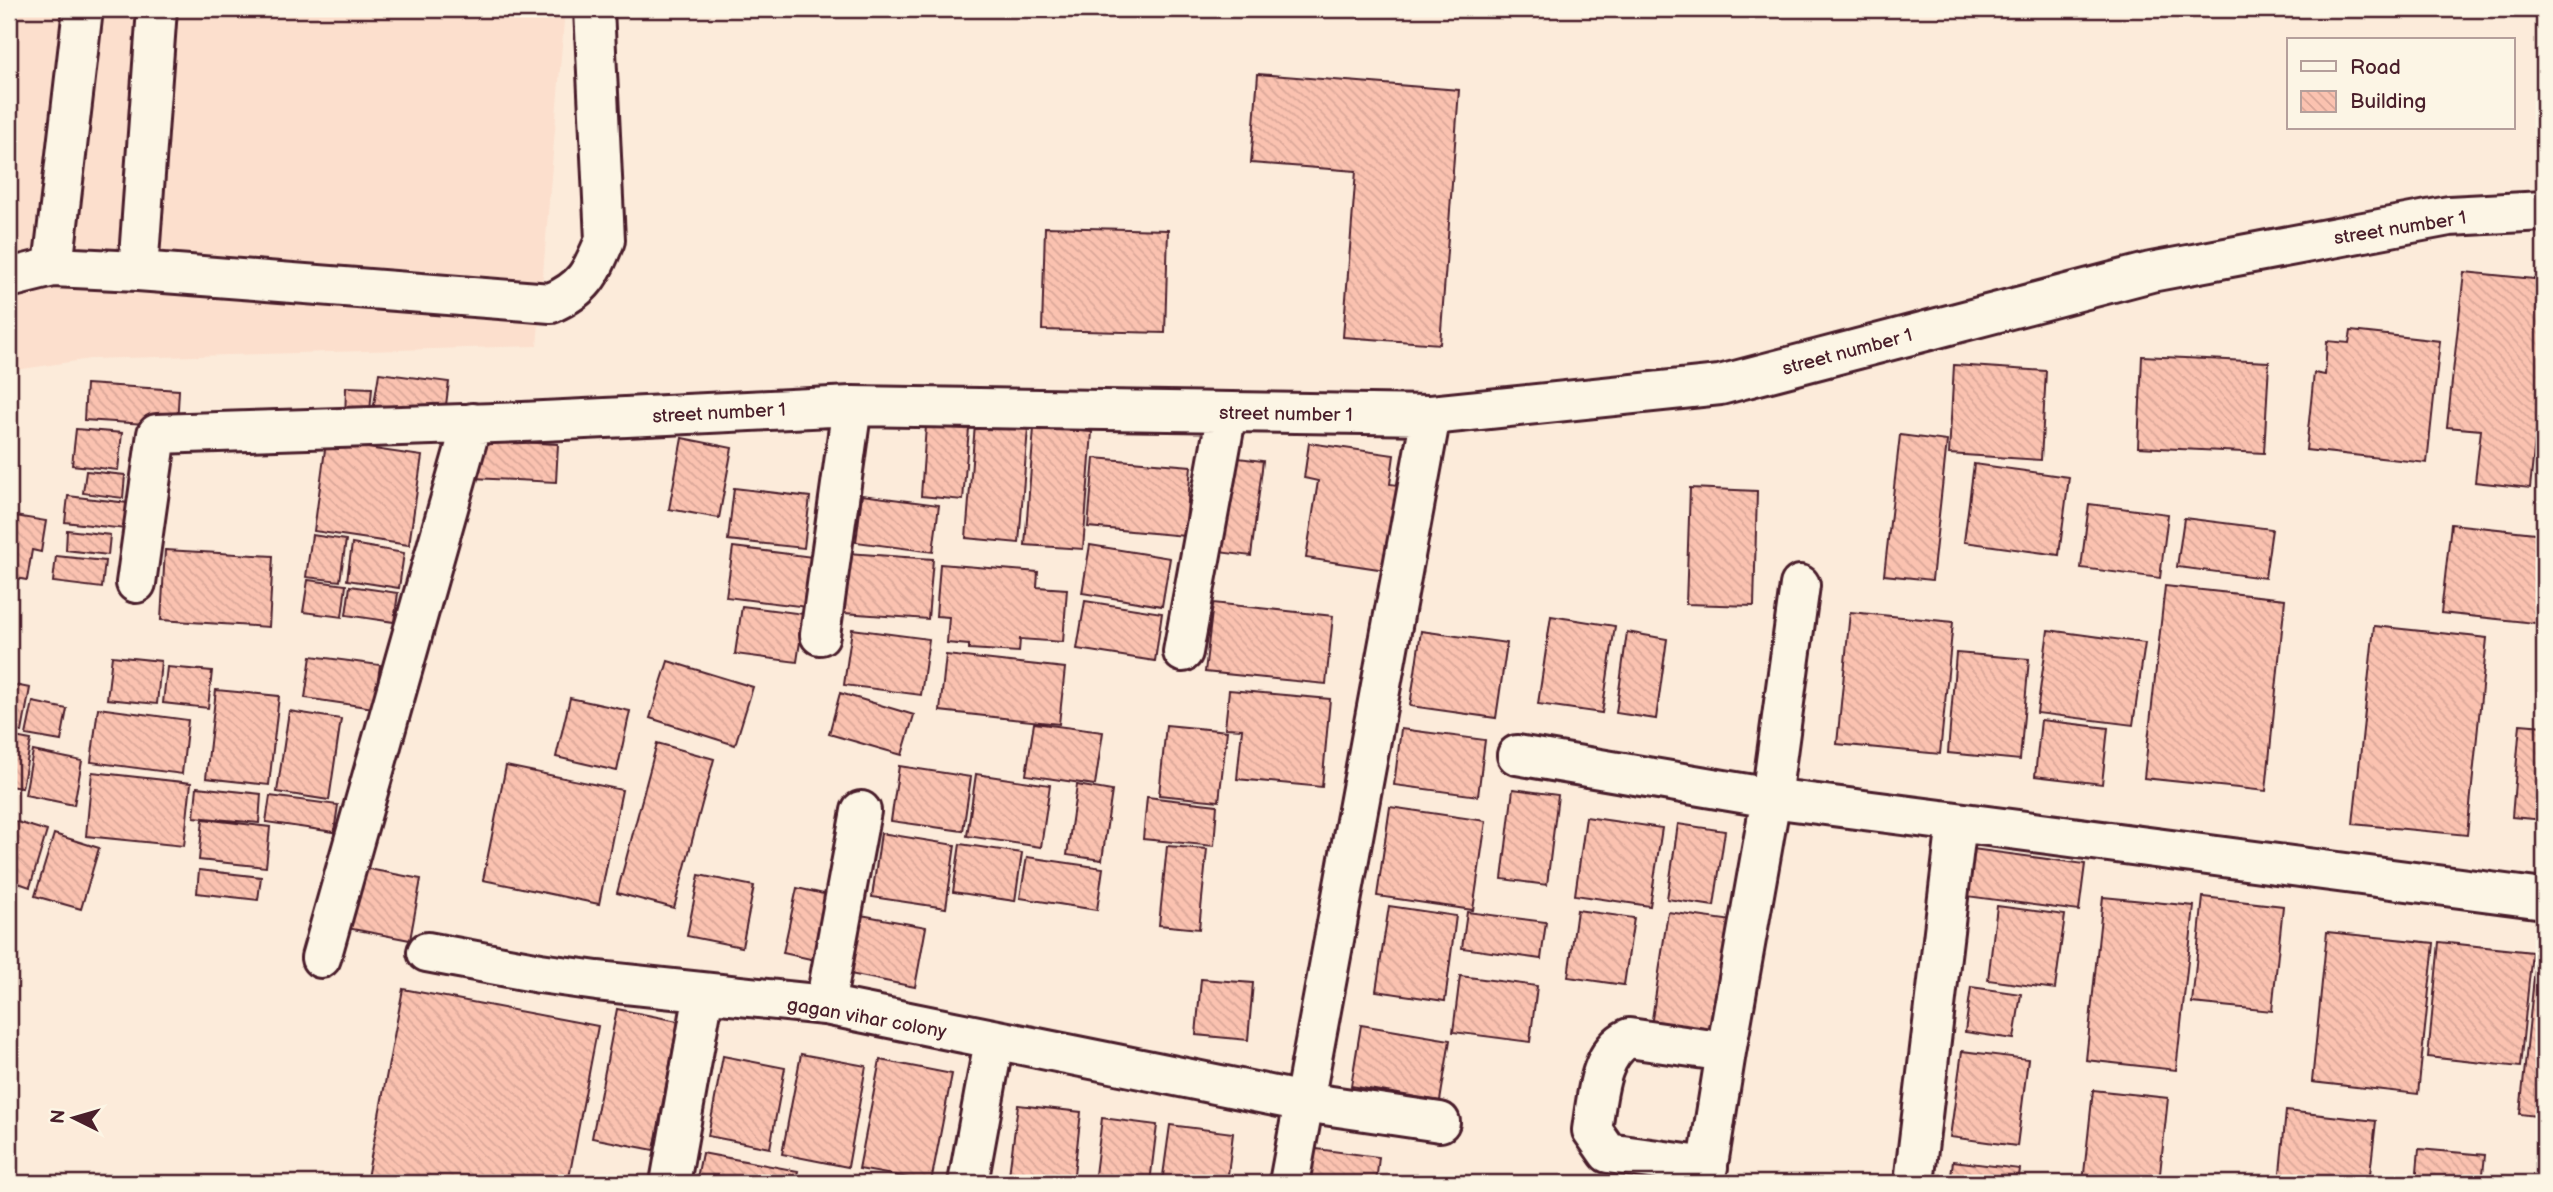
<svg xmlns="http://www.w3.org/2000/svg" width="2553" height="1192" font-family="'Balsamiq Sans',sans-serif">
<defs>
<pattern id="building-back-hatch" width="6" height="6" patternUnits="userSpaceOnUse" patternTransform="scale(1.75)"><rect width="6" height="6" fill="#fbc2b0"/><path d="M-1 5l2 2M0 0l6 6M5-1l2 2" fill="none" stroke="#d9a698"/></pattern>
</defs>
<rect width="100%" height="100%" fill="#fcebda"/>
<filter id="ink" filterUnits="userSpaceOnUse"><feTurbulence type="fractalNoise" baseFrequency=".0143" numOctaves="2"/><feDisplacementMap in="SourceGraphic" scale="14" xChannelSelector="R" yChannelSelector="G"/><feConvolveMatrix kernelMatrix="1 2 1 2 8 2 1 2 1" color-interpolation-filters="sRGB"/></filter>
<g filter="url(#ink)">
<path fill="#fcdfcd" d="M 9,9 L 565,9 L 537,346 L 90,359 L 9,371 Z"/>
<path fill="url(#building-back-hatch)" stroke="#4a1f2b" stroke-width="2" d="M 1258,74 L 1459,90 L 1440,344 L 1343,337 L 1356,171 L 1251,163 Z
M 1045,227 L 1168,230 L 1165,333 L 1042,330 Z
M 2464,272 L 2544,280 L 2544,354 L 2530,488 L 2475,482 L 2481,430 L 2447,427 Z
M 2351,331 L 2440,341 L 2427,463 L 2306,450 L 2314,373 L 2325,375 L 2327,341 L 2349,343 Z
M 2142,356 L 2269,362 L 2264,453 L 2138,447 Z
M 1954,365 L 2046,371 L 2041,460 L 1949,454 Z
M 379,373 L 449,382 L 444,420 L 373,411 Z
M 86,384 L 179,390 L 177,426 L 84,420 Z
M 346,387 L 372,388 L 369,424 L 345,423 Z
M 975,424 L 1028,428 L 1019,543 L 966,538 Z
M 926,426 L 969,429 L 963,500 L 921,496 Z
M 1034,428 L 1092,432 L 1083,549 L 1025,545 Z
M 76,429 L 122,433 L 118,470 L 72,465 Z
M 1900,435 L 1947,441 L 1932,580 L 1884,575 Z
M 682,438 L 732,448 L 719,518 L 669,509 Z
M 475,440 L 558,444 L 556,482 L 473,478 Z
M 326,442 L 422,456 L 409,545 L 314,531 Z
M 1309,443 L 1394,455 L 1390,484 L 1398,485 L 1395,501 L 1402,501 L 1392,571 L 1306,558 L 1318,481 L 1304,478 Z
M 1222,456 L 1263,461 L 1251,556 L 1210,551 Z
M 1094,458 L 1191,466 L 1185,536 L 1088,527 Z
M 1974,464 L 2069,477 L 2059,555 L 1964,542 Z
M 86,471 L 125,475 L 123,498 L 83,493 Z
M 734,488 L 810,497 L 804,548 L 728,540 Z
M 1690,488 L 1757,491 L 1754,606 L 1686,604 Z
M 862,495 L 939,505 L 933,552 L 856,542 Z
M 68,496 L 128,503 L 125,529 L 65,522 Z
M 2089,504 L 2168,514 L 2160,578 L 2081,568 Z
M 9,515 L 46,521 L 41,552 L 32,550 L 27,580 L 9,577 Z
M 2184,518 L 2272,529 L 2265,578 L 2177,567 Z
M 2451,524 L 2544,534 L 2544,624 L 2441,613 Z
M 67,530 L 110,535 L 108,555 L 66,550 Z
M 312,535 L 346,540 L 340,581 L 306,577 Z
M 352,544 L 404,553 L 399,588 L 347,580 Z
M 1090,545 L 1170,558 L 1162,606 L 1082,593 Z
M 733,547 L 813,557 L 807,607 L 726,597 Z
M 165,550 L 273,556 L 269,627 L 161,620 Z
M 847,553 L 933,559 L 928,619 L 844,613 Z
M 56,556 L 105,561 L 102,588 L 53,582 Z
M 940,564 L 1038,572 L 1037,587 L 1067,589 L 1063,642 L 1020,639 L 1019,652 L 969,649 L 969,645 L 947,643 L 949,617 L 936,616 Z
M 308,580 L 346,585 L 342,617 L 303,612 Z
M 350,586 L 398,593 L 394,622 L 346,615 Z
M 2165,586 L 2285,599 L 2266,791 L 2144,778 Z
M 1085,601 L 1162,613 L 1155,661 L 1077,649 Z
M 1213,603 L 1333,616 L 1326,684 L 1205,672 Z
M 742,606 L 804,614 L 797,662 L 735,654 Z
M 1850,612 L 1953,622 L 1940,754 L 1837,744 Z
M 1551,616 L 1615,626 L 1602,713 L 1538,704 Z
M 2374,626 L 2487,638 L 2467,835 L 2353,824 Z
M 852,629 L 929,639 L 921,695 L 844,685 Z
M 2048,630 L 2145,643 L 2133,725 L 2037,713 Z
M 1421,631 L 1507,643 L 1496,718 L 1410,706 Z
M 1627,632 L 1667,639 L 1656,719 L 1616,713 Z
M 1956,653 L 2029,659 L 2020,760 L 1948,753 Z
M 946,655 L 1065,668 L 1059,724 L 940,711 Z
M 112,656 L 161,661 L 157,704 L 107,699 Z
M 311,656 L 380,665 L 374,708 L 305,698 Z
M 668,661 L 753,687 L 735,745 L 650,718 Z
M 167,667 L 212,671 L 208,708 L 163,703 Z
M 9,684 L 30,688 L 22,732 L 9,729 Z
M 216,690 L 279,696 L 269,785 L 206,778 Z
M 1229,690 L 1330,699 L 1322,787 L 1237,779 L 1242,729 L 1225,728 Z
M 840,693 L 914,715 L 902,755 L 829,734 Z
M 570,698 L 630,711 L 617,771 L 556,757 Z
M 33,702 L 67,709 L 61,741 L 26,735 Z
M 98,708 L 188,720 L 182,774 L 91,762 Z
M 289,711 L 341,719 L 329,800 L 277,792 Z
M 2041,720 L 2108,728 L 2102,784 L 2035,776 Z
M 1034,723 L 1103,732 L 1095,785 L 1026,775 Z
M 2520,724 L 2544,726 L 2544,820 L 2512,817 Z
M 1166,725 L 1227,731 L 1219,801 L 1159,795 Z
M 1401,729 L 1485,740 L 1478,796 L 1394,785 Z
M 9,736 L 31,740 L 22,788 L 9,786 Z
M 657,743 L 714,759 L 674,908 L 617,893 Z
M 33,751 L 82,761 L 74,805 L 25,795 Z
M 506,766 L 622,790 L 599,904 L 483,880 Z
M 899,766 L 971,777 L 963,831 L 891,821 Z
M 92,772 L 191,783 L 184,846 L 86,836 Z
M 976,774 L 1050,785 L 1041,847 L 967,836 Z
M 1077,785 L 1112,791 L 1102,860 L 1067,855 Z
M 197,787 L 261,794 L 259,823 L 194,817 Z
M 1513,789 L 1558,795 L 1547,885 L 1502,879 Z
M 270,796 L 338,805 L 334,832 L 266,822 Z
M 1147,797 L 1217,805 L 1214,846 L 1143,839 Z
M 1390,807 L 1486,821 L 1473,910 L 1377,896 Z
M 1586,817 L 1662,828 L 1650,906 L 1575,895 Z
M 203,819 L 270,827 L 266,867 L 199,860 Z
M 14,821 L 47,831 L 30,887 L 9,880 L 9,840 Z
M 1678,824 L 1725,831 L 1714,906 L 1667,899 Z
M 881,833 L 955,845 L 946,908 L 872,897 Z
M 54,834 L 99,848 L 81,909 L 35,896 Z
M 960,844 L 1022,853 L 1015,901 L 953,892 Z
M 1167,846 L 1207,849 L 1199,929 L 1159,925 Z
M 1965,848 L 2085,864 L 2079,911 L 1959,895 Z
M 1027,857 L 1103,868 L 1097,910 L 1020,898 Z
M 353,866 L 421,879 L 410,940 L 342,927 Z
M 199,870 L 261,877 L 258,900 L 197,893 Z
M 699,875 L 754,886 L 742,947 L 687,936 Z
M 797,888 L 833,896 L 820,961 L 783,953 Z
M 2103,897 L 2194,906 L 2176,1070 L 2086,1060 Z
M 2203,897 L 2283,906 L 2272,1011 L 2192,1003 Z
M 1389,906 L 1456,916 L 1445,1001 L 1376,991 Z
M 1997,906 L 2065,915 L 2055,989 L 1988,980 Z
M 1577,910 L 1634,918 L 1624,985 L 1568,977 Z
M 1467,912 L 1546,922 L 1541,959 L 1462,948 Z
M 1668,912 L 1740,922 L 1723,1036 L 1651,1026 Z
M 861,915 L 926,927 L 915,987 L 850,974 Z
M 2327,932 L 2434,943 L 2418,1094 L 2312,1082 Z
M 2538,939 L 2544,940 L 2544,1117 L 2520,1114 Z
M 2439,942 L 2532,952 L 2520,1067 L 2428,1057 Z
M 1460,976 L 1537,986 L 1530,1042 L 1453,1032 Z
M 1201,979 L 1253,983 L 1248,1040 L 1196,1035 Z
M 1971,987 L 2021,994 L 2014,1039 L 1965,1032 Z
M 403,989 L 598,1026 L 568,1183 L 366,1183 Z
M 617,1009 L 678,1021 L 654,1150 L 592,1138 Z
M 1361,1025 L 1450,1040 L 1440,1101 L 1351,1086 Z
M 1962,1051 L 2028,1059 L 2017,1146 L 1950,1137 Z
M 801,1054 L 866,1066 L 848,1167 L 782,1154 Z
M 723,1056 L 785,1068 L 770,1148 L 708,1136 Z
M 880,1060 L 952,1074 L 931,1182 L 859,1169 Z
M 2093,1090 L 2168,1098 L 2159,1183 L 2083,1183 Z
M 1018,1105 L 1081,1112 L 1073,1183 L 1008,1183 Z
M 2286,1111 L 2376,1121 L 2369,1183 L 2279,1183 Z
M 1102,1118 L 1157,1125 L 1150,1183 L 1094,1183 Z
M 1170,1125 L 1233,1133 L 1227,1183 L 1162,1183 Z
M 1309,1148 L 1379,1157 L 1376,1183 L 1304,1183 Z
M 2419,1149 L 2485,1155 L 2482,1183 L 2416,1183 Z
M 702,1153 L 798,1171 L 795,1183 L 696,1183 Z
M 1953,1161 L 2020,1169 L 2018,1183 L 1950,1183 Z"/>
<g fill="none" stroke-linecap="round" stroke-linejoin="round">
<g stroke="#4a1f2b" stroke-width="44">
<path id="minor" d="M 83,9 L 53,267 L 138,271 L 551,303 C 585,288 591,273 605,240 L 594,9
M 138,271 L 157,9
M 9,278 L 53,267
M 136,583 L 157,434 L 523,422 L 852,406 L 1431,415 L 1720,385 L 2151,272 L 2449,216 L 2544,211
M 820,635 L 852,406
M 1183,652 L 1227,412
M 1517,755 L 1771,798 L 1957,822
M 427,952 L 540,973 L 597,981 L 825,1005 L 1304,1102 L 1440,1122
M 321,958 L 472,423
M 825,1005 L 861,811
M 1708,1167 L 1608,1153 L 1592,1130 C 1597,1100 1598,1053 1629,1038 L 1726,1052
M 670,1183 L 704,993
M 968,1183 L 994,1041
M 1289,1183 L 1431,415
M 1705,1183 L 1726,1052 L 1771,798 L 1800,585
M 1914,1183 L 1957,822 L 2544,899"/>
</g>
<use href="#minor" stroke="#fcf5e5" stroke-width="38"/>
</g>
</g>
<g text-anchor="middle" stroke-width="5" stroke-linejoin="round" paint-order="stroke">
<g font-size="19" fill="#4a1f2b" stroke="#fcf5e5">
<text transform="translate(2400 227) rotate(-9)" y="7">street number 1</text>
<text transform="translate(1847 351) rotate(-15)" y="7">street number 1</text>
<text transform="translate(719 412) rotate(-3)" y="7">street number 1</text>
<text transform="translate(1286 413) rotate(1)" y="7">street number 1</text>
<text transform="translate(867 1017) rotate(10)" y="7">gagan vihar colony</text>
</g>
</g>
<rect width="2553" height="1192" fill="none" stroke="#fcf5e5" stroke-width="35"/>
<rect x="18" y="18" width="2518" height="1157" fill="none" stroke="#4a1f2b" stroke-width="2.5" filter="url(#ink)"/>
<rect x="2287" y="38" width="228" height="91" fill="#fcf5e5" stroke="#b59f9b" stroke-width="2"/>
<rect x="2301" y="61" width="35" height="10" fill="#fcf5e5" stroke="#b59f9b" stroke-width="2"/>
<text x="2350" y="74" font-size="21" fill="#4a1f2b">Road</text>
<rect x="2301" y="91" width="35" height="21" fill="url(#building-back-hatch)" stroke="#b59f9b" stroke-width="2"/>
<text x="2350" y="108" font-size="21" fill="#4a1f2b">Building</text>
<g transform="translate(74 1118) rotate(275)" stroke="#fcf5e5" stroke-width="5" paint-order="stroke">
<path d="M0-5L12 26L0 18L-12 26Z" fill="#4a1f2b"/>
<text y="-10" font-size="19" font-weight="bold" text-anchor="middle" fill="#4a1f2b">N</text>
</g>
</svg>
